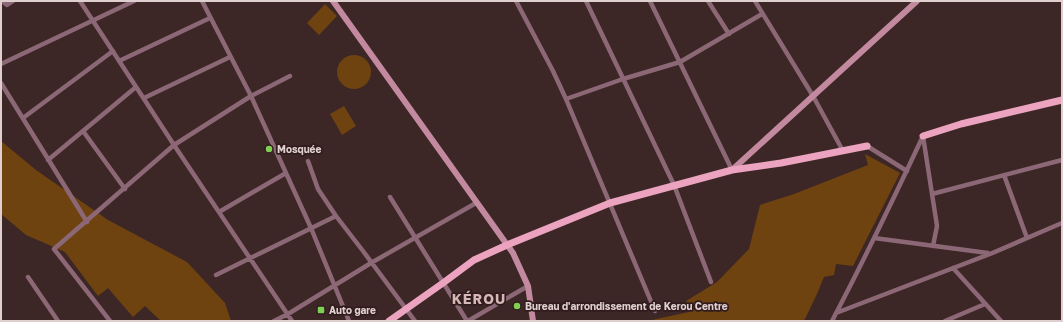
<svg xmlns="http://www.w3.org/2000/svg" width="1063" height="322" font-family="'Golos Text',sans-serif">
<rect width="100%" height="100%" fill="#3c2626"/>
<path fill="#6e430f" d="M 325,4 L 337,16 L 319,35 L 307,23 Z
M337 72a17 17 0 1 1 34 0a17 17 0 1 1-34 0Z
M 344,106 L 356,126 L 342,135 L 330,114 Z
M 1,141 L 36,170 L 108,220 L 187,262 L 225,303 L 231,321 L 161,321 L 145,306 L 133,317 L 108,288 L 98,296 L 65,252 L 26,235 L 1,214 Z
M 865,154 L 900,173 L 853,266 L 836,264 L 834,275 L 824,277 L 817,294 L 805,319 L 802,321 L 647,321 L 689,312 L 686,301 L 717,282 L 749,249 L 760,205 L 794,194 L 868,165 Z"/>
<g fill="none" stroke-linecap="round" stroke-linejoin="round">
<path stroke="#8c6876" stroke-width="4.5" d="M 2,1 L 7,5 L 13,1
M 80,1 L 174,145 L 292,321
M 202,1 L 251,96 L 311,228 L 349,321
M 516,1 L 553,71 L 566,99 L 655,311
M 586,1 L 674,185 L 711,282
M 650,1 L 732,170
M 708,1 L 729,34
M 755,1 L 813,96 L 843,151
M 119,61 L 210,18
M 1,64 L 134,1
M 1,83 L 87,222
M 144,98 L 230,57
M 566,99 L 623,79 L 680,62 L 762,14
M 23,118 L 113,51
M 83,131 L 125,189
M 923,136 L 937,226 L 933,246
M 867,146 L 907,171
M 48,160 L 136,87
M 308,161 L 318,189 L 336,216 L 363,251 L 415,321
M 1004,175 L 1027,238
M 932,194 L 1062,160
M 390,197 L 467,321
M 219,212 L 286,173
M 874,238 L 988,253
M 953,268 L 1001,321
M 216,275 L 336,216
M 28,277 L 58,321
M 836,313 L 990,254 L 1062,223
M 110,321 L 54,249 L 174,145 L 251,96 L 290,76
M 274,321 L 288,314 L 371,263 L 476,203
M 468,321 L 528,286
M 832,321 C 864,260 894,198 923,136
M 945,321 L 985,304"/>
<path stroke="#c2899f" stroke-width="6" d="M 333,1 L 513,253 L 528,286 L 533,321
M 732,170 L 917,1"/>
<path stroke="#eca3bf" stroke-width="7" d="M 923,136 L 961,124 L 1062,100
M 389,321 L 443,283 L 474,260 L 507,245 L 610,203 L 732,170 L 781,163 L 867,146"/>
</g>
<g fill="#7fd052" stroke="#321c1d" stroke-width="1.5">
<circle cx="269" cy="149" r="4"/>
<circle cx="517" cy="306" r="4"/>
<rect x="317" y="306" width="8" height="8" rx="2"/>
</g>
<g text-anchor="middle" stroke-width="3.5" stroke-linejoin="round" paint-order="stroke">
<g font-size="10" font-weight="bold" fill="#dfcfcf" stroke="#321c1d" text-anchor="start">
<text x="277" y="153">Mosquée</text>
<text x="525" y="310">Bureau d'arrondissement de Kerou Centre</text>
<text x="329" y="314">Auto gare</text>
</g>
<g font-size="14" font-weight="bold" letter-spacing="1" fill="#d5b7b6" stroke="#321c1d">
<text x="479" y="304">KÉROU</text>
</g>
</g>
<rect width="1063" height="322" fill="none" stroke="#dfcfcf" stroke-width="4"/>
</svg>
